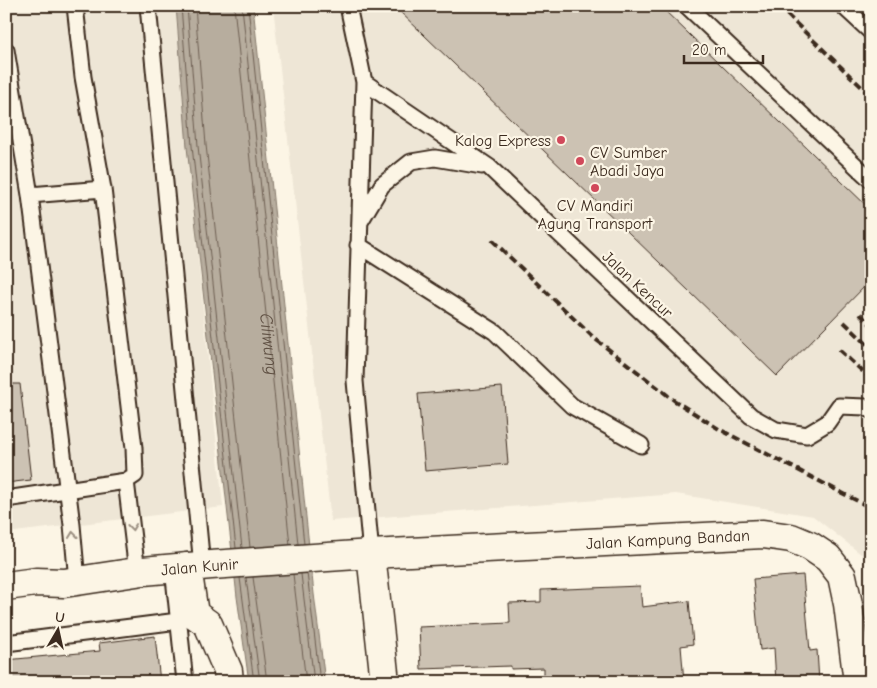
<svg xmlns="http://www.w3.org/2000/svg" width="877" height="688" font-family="'Comic Neue',sans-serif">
<rect width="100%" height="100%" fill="#fcf5e5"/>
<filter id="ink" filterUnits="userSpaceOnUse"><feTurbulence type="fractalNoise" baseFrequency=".02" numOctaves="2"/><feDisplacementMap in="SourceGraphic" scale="10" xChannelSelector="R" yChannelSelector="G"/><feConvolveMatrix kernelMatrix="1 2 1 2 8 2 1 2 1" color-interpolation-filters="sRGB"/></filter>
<g filter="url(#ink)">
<path fill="#eee6d6" d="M 6,6 L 176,6 L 187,147 L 223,507 L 6,533 Z
M 273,6 L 871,6 L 871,562 L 813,516 L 676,494 L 331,521 Z"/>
<path fill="#b7ad9e" stroke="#85796b" d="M 176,6 L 253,6 L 314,594 L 325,682 L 249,682 L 237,597 L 187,147 Z"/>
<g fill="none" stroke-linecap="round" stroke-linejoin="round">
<g stroke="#6d5e51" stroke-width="1">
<path d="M 181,6 L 192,146 L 236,548"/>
<path d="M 187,6 L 198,146 L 242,548"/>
<path d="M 195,6 L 206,145 L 250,547"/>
<path id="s1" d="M 234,6 L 290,545"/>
<path d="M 242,6 L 298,544"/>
<path d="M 248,6 L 304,544"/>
<path d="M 307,573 L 320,682"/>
<path d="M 293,574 L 306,682"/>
<path d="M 301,574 L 314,682"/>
<path d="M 253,577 L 267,682"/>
<path d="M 240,578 L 254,682"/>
<path d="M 246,578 L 260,682"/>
</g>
</g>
<path fill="#ccc2b3" stroke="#3b2a1e" d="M 394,6 L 660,6 L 871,210 L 871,280 L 777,376 Z
M 6,384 L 20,384 L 31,480 L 6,483 Z
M 502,387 L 508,464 L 425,471 L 418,394 Z
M 803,575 L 810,651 L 817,650 L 819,682 L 776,682 L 774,648 L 760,650 L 753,579 Z
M 640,586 L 642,607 L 689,601 L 693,644 L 681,646 L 684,682 L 544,682 L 544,668 L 511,669 L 511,666 L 421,669 L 419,627 L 510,623 L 509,603 L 541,602 L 541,590 Z
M 155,636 L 160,682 L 6,682 L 6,660 L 100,651 L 99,643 Z"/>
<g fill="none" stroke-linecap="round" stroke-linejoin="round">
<g stroke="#3b2a1e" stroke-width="19">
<path id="service" d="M 148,6 L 202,566
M 348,6 L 364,82 L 355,381 L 371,554
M 687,6 L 871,180
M 843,6 L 871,32
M 6,50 L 30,195 L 72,525 L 77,581
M 364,82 L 489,167 L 751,416 L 776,430 L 807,435 L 827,423 L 839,406 L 866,407 L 871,410
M 30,195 L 103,189
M 360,222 L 382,185 L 411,162 L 435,158 L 482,166
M 358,245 L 495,332 L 572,406 L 641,445
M 126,481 L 137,572
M 6,499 L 126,481 L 135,475 L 134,448 L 103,189 L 83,77 L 75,6
M 173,568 L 185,682
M 6,643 L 178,621 L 194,614"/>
</g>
<g stroke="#3b2a1e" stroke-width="31">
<path id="minor" d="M 371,554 L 385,682
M 187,567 L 194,614 L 208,624 L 228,671 L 229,682"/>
</g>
<g stroke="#3b2a1e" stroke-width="31">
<g id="tertiary">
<path id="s2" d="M 6,586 L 36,582 L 64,583 L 143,571 L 211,565 L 371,554 L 763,534 L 791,538 L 810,546 L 828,558 L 842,576 L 848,604 L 858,682"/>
</g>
</g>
<use href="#service" stroke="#fcf5e5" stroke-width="15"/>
<use href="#minor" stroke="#fcf5e5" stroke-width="28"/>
<use href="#tertiary" stroke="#fcf5e5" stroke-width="28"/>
<path stroke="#3b2a1e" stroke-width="4" stroke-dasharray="8 4" stroke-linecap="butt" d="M 778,6 L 871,96
M 492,240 L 594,338 L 675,401 L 719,429 L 871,508
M 860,314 L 871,325
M 844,322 L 871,348
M 839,350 L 871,379"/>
</g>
<defs><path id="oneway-chevron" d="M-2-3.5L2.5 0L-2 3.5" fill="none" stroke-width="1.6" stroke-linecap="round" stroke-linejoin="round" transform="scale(1.25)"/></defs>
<g stroke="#9c9082">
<use href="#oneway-chevron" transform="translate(132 527) rotate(84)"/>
<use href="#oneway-chevron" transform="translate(73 535) rotate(-96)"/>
</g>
</g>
<g fill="#d1495b" stroke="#fcf5e5" stroke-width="2">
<circle cx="561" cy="140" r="5"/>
<circle cx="580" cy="161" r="5"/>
<circle cx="595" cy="188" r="5"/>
</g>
<g text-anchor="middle" stroke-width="4.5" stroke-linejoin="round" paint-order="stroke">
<g font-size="16" fill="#3b2a1e" stroke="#fcf5e5" text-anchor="end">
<text x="551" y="146">Kalog Express</text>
<text x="590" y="158" text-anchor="start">CV Sumber<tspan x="590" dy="18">Abadi Jaya</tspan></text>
<text x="595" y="211" text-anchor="middle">CV Mandiri<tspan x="595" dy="18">Agung Transport</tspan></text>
</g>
<g font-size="16" fill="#3b2a1e" stroke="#fcf5e5">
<text transform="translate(638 284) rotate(43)" y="6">Jalan Kencur</text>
<text dy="6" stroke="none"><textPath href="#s2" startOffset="664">Jalan Kampung Bandan</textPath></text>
<text dy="6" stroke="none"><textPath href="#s2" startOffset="195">Jalan Kunir</textPath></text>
</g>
<g font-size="18" font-style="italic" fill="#605144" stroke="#fcf5e5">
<text dy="6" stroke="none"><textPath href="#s1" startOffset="340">Ciliwung</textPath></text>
</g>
</g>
<rect width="877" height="688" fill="none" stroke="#fcf5e5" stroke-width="25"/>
<rect x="12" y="12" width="852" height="663" fill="none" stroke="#3b2a1e" stroke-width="2" filter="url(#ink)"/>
<g transform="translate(58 630) rotate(9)" stroke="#fcf5e5" stroke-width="4" paint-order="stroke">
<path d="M0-4L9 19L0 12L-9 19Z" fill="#3b2a1e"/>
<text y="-8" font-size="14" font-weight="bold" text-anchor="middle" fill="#3b2a1e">U</text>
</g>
<path d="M684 55v8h79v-8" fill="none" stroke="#3b2a1e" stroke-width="2.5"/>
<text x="692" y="55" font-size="15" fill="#3b2a1e" stroke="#fcf5e5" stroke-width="4" paint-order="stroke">20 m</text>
</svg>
